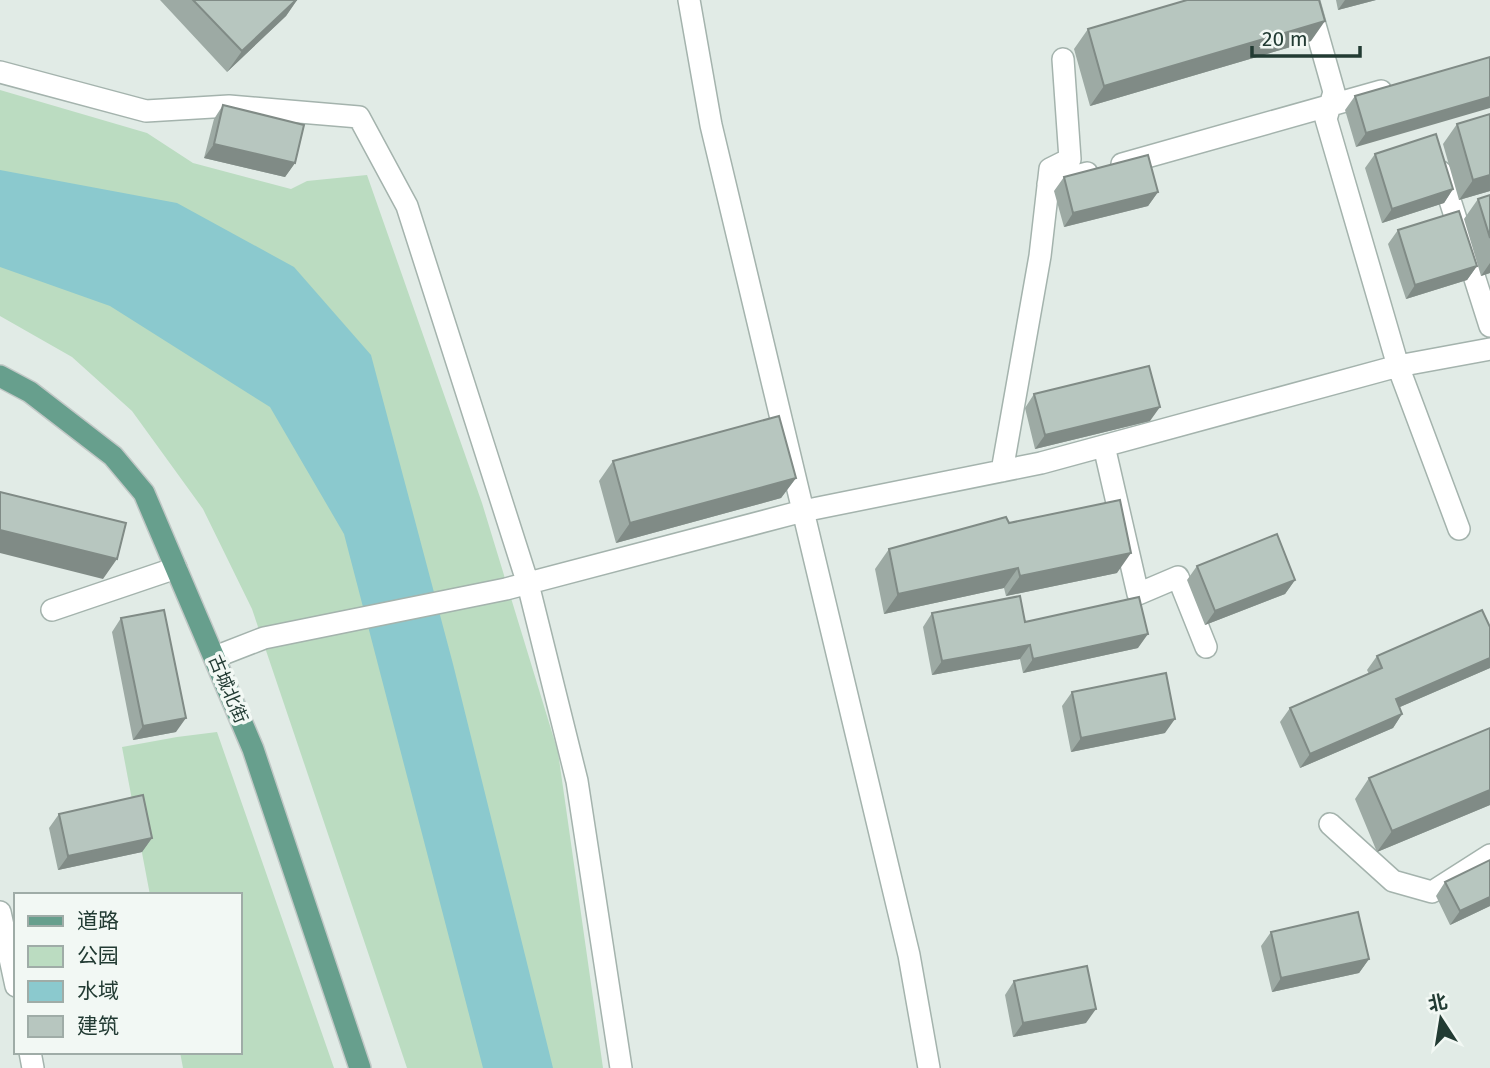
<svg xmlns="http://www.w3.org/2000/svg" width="1490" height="1068" font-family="'Fira Sans','Noto Sans SC',sans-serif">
<rect width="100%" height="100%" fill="#e1ebe6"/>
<path fill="#bbdcc1" d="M 0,90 L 147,133 L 193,163 L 291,189 L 307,181 L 367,175 L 482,503 L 558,752 L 603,1068 L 407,1068 L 252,609 L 203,509 L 132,411 L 72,357 L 0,316 Z
M 217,732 L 334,1068 L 183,1068 L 180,1052 L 240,1052 L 240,895 L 150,895 L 122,747 L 177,737 Z"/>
<path fill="#8bc9ce" d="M 0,170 L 177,203 L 294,267 L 371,355 L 453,664 L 553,1068 L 483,1068 L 344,534 L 270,407 L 110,306 L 0,267 Z"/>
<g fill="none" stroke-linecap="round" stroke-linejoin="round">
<g stroke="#a4b3ad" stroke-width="24">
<path id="minor" d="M 689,0 L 711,125 L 909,955 L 929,1068
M 1308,0 L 1334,92 L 1326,119 L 1398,366 L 1459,529
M 0,72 L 146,111 L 229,106 L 359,117 L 407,206 L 528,584 L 577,781 L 621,1068
M 1122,164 L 1381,91
M 1441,172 L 1490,326
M 1048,184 L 1087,173
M 1104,446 L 1138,594 L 1178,577 L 1206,647
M 1002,471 L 1040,256 L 1050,169 L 1070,159 L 1063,59
M 52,610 L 176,568
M 215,657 L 264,638 L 506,589 L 803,511 L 1041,463 L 1398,366 L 1490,349
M 1330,824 L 1393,881 L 1432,892 L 1490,855
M 0,912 L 16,986
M 30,1052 L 33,1068"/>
</g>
<g stroke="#c1c8c6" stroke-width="24">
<path id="major" d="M 0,376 L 30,392 L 113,456 L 144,493 L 253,749 L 360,1068"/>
</g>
<use href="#minor" stroke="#fff" stroke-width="21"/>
<use href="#major" stroke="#679f8d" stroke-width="21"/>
</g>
<path fill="#9daaa4" d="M 160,0 L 297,0 L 286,16 L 227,72 Z
M 1336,0 L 1376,0 L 1338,10 Z
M 1088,29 L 1311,41 L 1090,106 L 1074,49 Z
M 1490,57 L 1356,147 L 1345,110 L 1355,96 Z
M 223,105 L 295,163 L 285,177 L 204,158 L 214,119 Z
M 1490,114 L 1490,191 L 1459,200 L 1443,144 L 1457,124 Z
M 1375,154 L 1453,189 L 1444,203 L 1382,223 L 1365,168 Z
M 1064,177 L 1158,192 L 1148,206 L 1064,227 L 1054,191 Z
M 1490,195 L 1490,273 L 1481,276 L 1464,219 L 1478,199 Z
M 1398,230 L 1477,266 L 1467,280 L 1406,299 L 1388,244 Z
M 1034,394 L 1150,421 L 1035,449 L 1025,408 Z
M 613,461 L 796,478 L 781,498 L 616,543 L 599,481 Z
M 1009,523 L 1117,573 L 1006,596 L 1004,588 L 884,614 L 875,569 L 889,549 Z
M 1197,566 L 1295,580 L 1285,594 L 1205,625 L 1187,580 Z
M 932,613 L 1025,622 L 1138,648 L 1023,673 L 1020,659 L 932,675 L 923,627 Z
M 121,618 L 176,732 L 133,740 L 112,632 Z
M 1377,656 L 1490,668 L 1400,707 L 1402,714 L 1393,728 L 1300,768 L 1280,722 L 1290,708 L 1369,674 L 1367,670 Z
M 1072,692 L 1165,733 L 1071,752 L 1062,706 Z
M 1490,728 L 1490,805 L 1377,852 L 1355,799 L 1369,778 Z
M 59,814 L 152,838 L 142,852 L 58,870 L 49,828 Z
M 1490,860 L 1490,906 L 1450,925 L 1436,896 L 1445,882 Z
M 1271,932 L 1369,959 L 1359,973 L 1272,992 L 1261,946 Z
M 1014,981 L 1086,1023 L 1013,1037 L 1005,995 Z"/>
<path fill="#808b86" d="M 296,0 L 297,0 L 286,16 L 227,72 L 242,51 Z
M 1345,0 L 1376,0 L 1338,10 Z
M 1325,21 L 1311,41 L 1090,106 L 1104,86 Z
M 1490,97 L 1490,108 L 1356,147 L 1366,133 Z
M 214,144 L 295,163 L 285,177 L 204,158 Z
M 1490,175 L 1490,191 L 1459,200 L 1473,180 Z
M 1453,189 L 1444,203 L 1382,223 L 1392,209 Z
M 1158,192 L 1148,206 L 1064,227 L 1073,213 Z
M 1490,263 L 1490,273 L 1481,276 Z
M 1477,266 L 1467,280 L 1406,299 L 1415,285 Z
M 1160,407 L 1150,421 L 1035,449 L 1045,435 Z
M 796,478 L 781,498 L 616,543 L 630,523 Z
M 0,530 L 117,559 L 103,579 L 0,553 Z
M 1131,553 L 1117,573 L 1006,596 L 1020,576 Z
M 1018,568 L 1004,588 L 884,614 L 898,594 Z
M 1295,580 L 1285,594 L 1205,625 L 1215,611 Z
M 1148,634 L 1138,648 L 1023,673 L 1033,659 Z
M 1030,645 L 1020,659 L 932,675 L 942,661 Z
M 1490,658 L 1490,668 L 1386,713 L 1396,699 Z
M 1402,714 L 1393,728 L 1300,768 L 1310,754 Z
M 186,718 L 176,732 L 133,740 L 143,726 Z
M 1175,719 L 1165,733 L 1071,752 L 1081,738 Z
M 1490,790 L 1490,805 L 1377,852 L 1392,831 Z
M 152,838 L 142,852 L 58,870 L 68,856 Z
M 1490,897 L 1490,906 L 1450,925 L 1460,911 Z
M 1369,959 L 1359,973 L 1272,992 L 1281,978 Z
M 1096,1009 L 1086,1023 L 1013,1037 L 1023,1023 Z"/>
<path fill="#b7c6bf" stroke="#808b86" stroke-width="2" d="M 193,0 L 296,0 L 242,51 Z
M 1187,0 L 1319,0 L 1325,21 L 1104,86 L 1088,29 Z
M 1490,57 L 1490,97 L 1366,133 L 1355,96 Z
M 223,105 L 304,125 L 295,163 L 214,144 Z
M 1490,114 L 1490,175 L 1473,180 L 1457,124 Z
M 1436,134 L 1453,189 L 1392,209 L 1375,154 Z
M 1148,155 L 1158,192 L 1073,213 L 1064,177 Z
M 1490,195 L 1490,238 L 1478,199 Z
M 1459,211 L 1477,266 L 1415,285 L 1398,230 Z
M 1149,366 L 1160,407 L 1045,435 L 1034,394 Z
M 779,416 L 796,478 L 630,523 L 613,461 Z
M 0,492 L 126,523 L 117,559 L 0,530 Z
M 1120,500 L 1131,553 L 1020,576 L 1018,568 L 898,594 L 889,549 L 1006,517 L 1009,523 Z
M 1277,534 L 1295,580 L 1215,611 L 1197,566 Z
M 1020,596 L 1025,622 L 1139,597 L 1148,634 L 1033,659 L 1030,645 L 942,661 L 932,613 Z
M 164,610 L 186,718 L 143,726 L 121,618 Z
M 1482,610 L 1490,627 L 1490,658 L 1396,699 L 1402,714 L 1310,754 L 1290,708 L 1382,668 L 1377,656 Z
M 1166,673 L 1175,719 L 1081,738 L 1072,692 Z
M 1490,728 L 1490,790 L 1392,831 L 1369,778 Z
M 143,795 L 152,838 L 68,856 L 59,814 Z
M 1490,860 L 1490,897 L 1460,911 L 1445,882 Z
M 1358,912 L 1369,959 L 1281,978 L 1271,932 Z
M 1087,966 L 1096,1009 L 1023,1023 L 1014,981 Z"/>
<g text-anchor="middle" stroke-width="7" stroke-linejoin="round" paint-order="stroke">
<g font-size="18" fill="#223b33" stroke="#f2f8f4">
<text transform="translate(228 689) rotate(67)" y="6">古城北街</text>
</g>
</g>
<rect x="14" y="893" width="228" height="161" fill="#f2f8f4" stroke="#9faca7" stroke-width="2"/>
<rect x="28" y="916" width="35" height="10" fill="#679f8d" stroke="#9faca7" stroke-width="2"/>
<text x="77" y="928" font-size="21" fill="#223b33">道路</text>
<rect x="28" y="946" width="35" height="21" fill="#bbdcc1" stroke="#9faca7" stroke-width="2"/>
<text x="77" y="963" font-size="21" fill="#223b33">公园</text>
<rect x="28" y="981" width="35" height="21" fill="#8bc9ce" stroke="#9faca7" stroke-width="2"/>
<text x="77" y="998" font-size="21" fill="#223b33">水域</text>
<rect x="28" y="1016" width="35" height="21" fill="#b7c6bf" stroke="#9faca7" stroke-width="2"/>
<text x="77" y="1033" font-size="21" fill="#223b33">建筑</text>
<g transform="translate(1441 1019) rotate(348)" stroke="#f2f8f4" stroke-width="5" paint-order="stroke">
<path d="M0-5L12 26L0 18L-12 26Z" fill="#223b33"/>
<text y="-10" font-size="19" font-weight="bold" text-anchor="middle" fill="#223b33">北</text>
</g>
<path d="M1252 46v10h108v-10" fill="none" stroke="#223b33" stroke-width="3.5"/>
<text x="1262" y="46" font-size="21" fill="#223b33" stroke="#f2f8f4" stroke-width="5" paint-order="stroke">20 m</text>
</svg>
